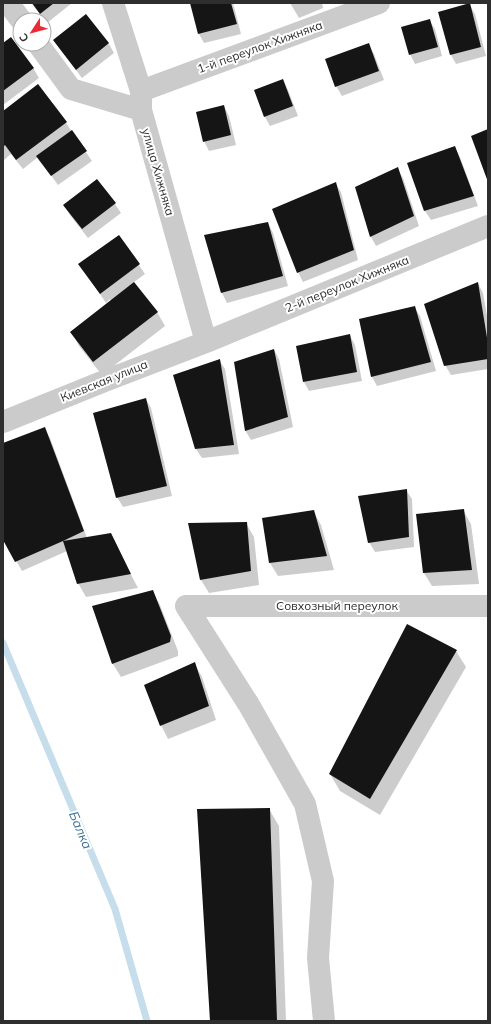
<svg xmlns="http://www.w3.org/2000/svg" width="491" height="1024" font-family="Mulish,sans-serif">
<rect width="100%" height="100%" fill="#fff"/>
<path fill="#0003" d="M 31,3 L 72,3 L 47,23 Z
M 191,3 L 233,3 L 241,34 L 204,43 L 199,34 Z
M 290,3 L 322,3 L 323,8 L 299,18 Z
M 469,4 L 475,14 L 486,56 L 456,64 L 451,55 Z
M 86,15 L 109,44 L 114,53 L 82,78 L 60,49 L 54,40 Z
M 429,20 L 435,29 L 442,56 L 415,64 L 410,54 Z
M 3,44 L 33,68 L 39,78 L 3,105 Z
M 368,44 L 374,54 L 384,80 L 342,96 L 336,86 Z
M 283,80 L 288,90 L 298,116 L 270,126 L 265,117 L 255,90 Z
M 38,86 L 66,123 L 92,161 L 58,185 L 38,157 L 23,169 L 11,154 L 3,161 L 3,112 Z
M 224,106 L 229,116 L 236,145 L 209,151 L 204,141 Z
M 455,148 L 460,157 L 478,206 L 431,220 L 425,211 Z
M 397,168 L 403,178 L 419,226 L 376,246 L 371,237 L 357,188 Z
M 97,180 L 115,204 L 121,213 L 88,238 L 70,215 L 64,205 Z
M 335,183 L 341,192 L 358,260 L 303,282 L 298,272 Z
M 268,223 L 273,233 L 288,286 L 227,303 L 222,293 L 206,236 Z
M 119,236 L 145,274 L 134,282 L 157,312 L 165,326 L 102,375 L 79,346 L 71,332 L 111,301 L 110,299 L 106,303 L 80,264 Z
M 478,283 L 483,293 L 488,322 L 488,369 L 451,375 L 445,365 Z
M 414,307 L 420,316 L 436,371 L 377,386 L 372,377 Z
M 350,336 L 355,345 L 362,381 L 309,391 L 304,382 Z
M 274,350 L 279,359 L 293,427 L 251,440 L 245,430 Z
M 219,360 L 225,369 L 239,454 L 202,458 L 196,449 Z
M 146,399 L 151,408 L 172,496 L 123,507 L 117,497 Z
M 44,428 L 50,438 L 87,538 L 110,534 L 138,588 L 86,597 L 78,583 L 67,551 L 22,571 L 3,538 L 3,444 Z
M 406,490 L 412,499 L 414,547 L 375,552 L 369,542 Z
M 463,510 L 471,524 L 479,584 L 432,586 L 424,573 Z
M 313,511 L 321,525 L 334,570 L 278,576 L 270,563 Z
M 246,523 L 254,537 L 259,585 L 209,593 L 201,580 Z
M 152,591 L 160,605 L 178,651 L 178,656 L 121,677 L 113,664 L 93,607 Z
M 456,651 L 466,667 L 380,815 L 340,791 L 330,774 Z
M 194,663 L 202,677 L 216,720 L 168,739 L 161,725 Z
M 269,809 L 279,826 L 286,1021 L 211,1021 Z"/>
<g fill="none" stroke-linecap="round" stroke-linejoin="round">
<path stroke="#c6ddec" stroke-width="7" d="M 3,643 L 115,909 L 147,1021"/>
</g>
<path fill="#151515" d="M 32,3 L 54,3 L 40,14 Z
M 190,3 L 231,3 L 237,24 L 198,34 Z
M 470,3 L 481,47 L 450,55 L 438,12 Z
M 86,14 L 109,43 L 76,70 L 53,40 Z
M 430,19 L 438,47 L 409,55 L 401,27 Z
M 11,37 L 34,68 L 3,91 L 3,43 Z
M 369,43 L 379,71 L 335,87 L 325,59 Z
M 283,79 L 293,106 L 264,117 L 254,90 Z
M 38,84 L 67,122 L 16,160 L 5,145 L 3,147 L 3,111 Z
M 224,105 L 231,135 L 203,142 L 196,112 Z
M 488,129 L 488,182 L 471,136 Z
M 72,130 L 87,151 L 51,176 L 36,156 Z
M 455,146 L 474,196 L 424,211 L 407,163 Z
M 398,167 L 414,216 L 370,237 L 355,187 Z
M 97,179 L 116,203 L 82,229 L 63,205 Z
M 336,182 L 354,250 L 297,273 L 272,209 Z
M 268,222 L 283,276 L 221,293 L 204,235 Z
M 119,235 L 140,264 L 100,294 L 78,264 Z
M 134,282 L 158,312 L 93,362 L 70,332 Z
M 478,282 L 488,344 L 488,359 L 444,366 L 424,304 Z
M 415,306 L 431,362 L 371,377 L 359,319 Z
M 350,334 L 357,372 L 303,382 L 296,346 Z
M 274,349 L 288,417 L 245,431 L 234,362 Z
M 220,359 L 234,445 L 195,449 L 173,375 Z
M 146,398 L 167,486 L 116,498 L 93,413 Z
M 45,427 L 84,531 L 63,541 L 111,533 L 131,574 L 77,584 L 63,541 L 15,562 L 3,540 L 3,443 Z
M 407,489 L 409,537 L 368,543 L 358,496 Z
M 464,509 L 472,570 L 423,573 L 416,514 Z
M 314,510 L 327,556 L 269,563 L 262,518 Z
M 247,522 L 251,571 L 200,580 L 188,523 Z
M 153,590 L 171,636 L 170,642 L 112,664 L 92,606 Z
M 407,624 L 457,650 L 370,799 L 329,774 Z
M 195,662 L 209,706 L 160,726 L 144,685 Z
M 270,808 L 277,1021 L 210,1021 L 197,809 Z"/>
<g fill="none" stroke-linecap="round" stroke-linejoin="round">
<path stroke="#cbcbcb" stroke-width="22" d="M 8,3 L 21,20
M 113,3 L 141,91 L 141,110 L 206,342
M 38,44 L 71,89 L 141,110
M 141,91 L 379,3
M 3,422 L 107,380 L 206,342 L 488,226
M 186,606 L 249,705 L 305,804 L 323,881 L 318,958 L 324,1021
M 186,606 L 488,606"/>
</g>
<g text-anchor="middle" stroke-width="4" stroke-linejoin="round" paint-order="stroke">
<g font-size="12" fill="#2e2e2e" stroke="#fff">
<text transform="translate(260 47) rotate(-20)" y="4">1-й переулок Хижняка</text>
<text transform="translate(158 172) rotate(74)" y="4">улица Хижняка</text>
<text transform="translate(347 284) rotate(-22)" y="4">2-й переулок Хижняка</text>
<text transform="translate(104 381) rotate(-22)" y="4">Киевская улица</text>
<text x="337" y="610">Совхозный переулок</text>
</g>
<g font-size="13" font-style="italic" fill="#3a6f92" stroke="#fff">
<text transform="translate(81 830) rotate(67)" y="5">Балка</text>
</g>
</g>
<rect width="491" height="1024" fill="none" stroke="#2e2e2e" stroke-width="8"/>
<g transform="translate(32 32) rotate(234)"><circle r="19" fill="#ffffff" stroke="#ababab"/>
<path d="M0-3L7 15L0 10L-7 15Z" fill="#ea2b37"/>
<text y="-6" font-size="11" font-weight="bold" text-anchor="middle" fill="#2e2e2e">С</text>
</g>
</svg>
